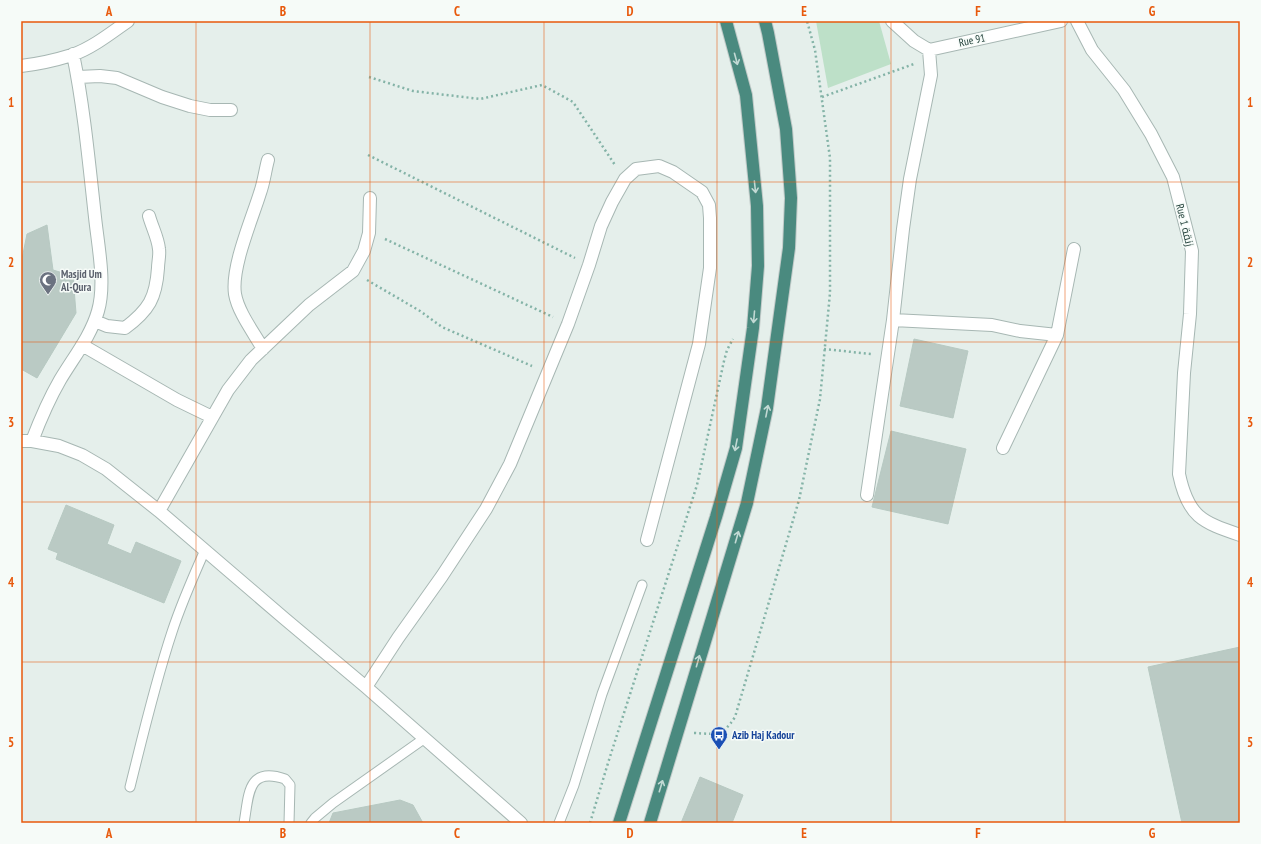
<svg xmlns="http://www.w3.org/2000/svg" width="1261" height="844" font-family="'PT Sans Narrow',Cairo,sans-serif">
<rect width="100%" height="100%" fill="#e5efeb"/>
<path fill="#bde0c8" d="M 816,21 L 879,21 L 891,64 L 828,88 Z"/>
<path fill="#bacac4" stroke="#b7c9c2" d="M 47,225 L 53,270 L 73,276 L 76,313 L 37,378 L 21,369 L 21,264 L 27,234 Z
M 914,339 L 968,351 L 953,418 L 900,406 Z
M 891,431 L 966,449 L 948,524 L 872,507 Z
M 66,505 L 114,525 L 107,544 L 131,554 L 136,542 L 181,561 L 164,603 L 56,559 L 58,553 L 48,549 Z
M 1240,647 L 1240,823 L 1182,823 L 1148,667 Z
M 700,777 L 743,795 L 732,823 L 681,823 Z
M 400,800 L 413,805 L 423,823 L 329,823 L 333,813 Z"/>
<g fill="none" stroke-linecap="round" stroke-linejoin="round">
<g stroke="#a7b7b3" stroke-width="11">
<path id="service" d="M 130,787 C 143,735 155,683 172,632 C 181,604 193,577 205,550
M 244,823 C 249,795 247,766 285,779 L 290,785 L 289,823
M 311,823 L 315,818 L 333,803 L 425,738
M 559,823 L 574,785 L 602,694 L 642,585"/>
</g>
<g stroke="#a7b7b3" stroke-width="14">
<path id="minor" d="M 892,21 L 914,41 L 929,50 L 1061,21
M 1077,21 L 1092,50 L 1124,90 L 1151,134 L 1173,177 L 1192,251 L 1190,314 L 1184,373 L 1179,474 C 1188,517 1202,522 1240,535
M 21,66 C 38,64 56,60 72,55 C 92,48 111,33 128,21
M 78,77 L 100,76 L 117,78 L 162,97 L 190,106 L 210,110 L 231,110
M 893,320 L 992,325 L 1020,331 L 1057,335 L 1003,448
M 95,321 L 107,326 L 125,328 C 149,310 156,298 158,268 C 158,262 160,255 159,249 C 158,238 152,227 149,216
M 1057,335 L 1074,249
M 82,345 L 177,400 L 212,417
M 263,349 C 254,333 238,312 235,294 C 231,267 252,219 260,193 C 264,182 265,171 268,160
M 21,441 L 32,441 L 59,446 L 82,455 L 106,469 L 159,511 L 285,619 L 366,687 L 521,823
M 32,441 C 40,420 49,399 60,380 C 73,358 91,336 98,311 C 106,283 98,246 95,217 C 89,163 84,108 73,54
M 867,495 L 893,320 L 903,229 L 910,179 L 931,75 L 929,50
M 159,511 L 228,390 L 251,360 L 309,305 L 353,271 L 364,251 L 369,233 L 370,198
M 366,687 L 398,638 L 442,576 L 486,509 L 510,464 L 568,324 L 589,265 L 601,226 L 612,202 L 625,179 L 636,169 L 659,166 L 673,172 L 702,192 L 709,205 L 710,218 L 710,268 L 699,344 L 647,540"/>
</g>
<g stroke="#c1cac8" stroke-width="14">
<path id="trunk" d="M 619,823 L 716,517 L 736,448 L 753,328 L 758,266 L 757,206 L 746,95 L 726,21
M 650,823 L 747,503 L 767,408 L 789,248 L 791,198 L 786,129 L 768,33 L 765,21"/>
</g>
<path stroke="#84b3a7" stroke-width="2.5" stroke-dasharray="2 3" stroke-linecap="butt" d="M 369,77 L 413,91 L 480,99 L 542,85 L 573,102 L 615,165
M 822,97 L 914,64
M 368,155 L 575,258
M 385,239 L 553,317
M 367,280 L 420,311 L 442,327 L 532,366
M 824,349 L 871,354
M 694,733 C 716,734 722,737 735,717 L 799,500 L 820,399 L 830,293 L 830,158 L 815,50 L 807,21
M 590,823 L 608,763 L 697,485 L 724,361 L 727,350 L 733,339"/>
<use href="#service" stroke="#fff" stroke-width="9"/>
<use href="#minor" stroke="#fff" stroke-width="12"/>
<use href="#trunk" stroke="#4a8a7f" stroke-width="12"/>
</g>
<defs><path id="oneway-shaft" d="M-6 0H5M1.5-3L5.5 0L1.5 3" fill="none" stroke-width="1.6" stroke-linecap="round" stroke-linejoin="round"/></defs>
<g stroke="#c2d9d4">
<use href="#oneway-shaft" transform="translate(736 59) rotate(75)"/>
<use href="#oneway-shaft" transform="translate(755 187) rotate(84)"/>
<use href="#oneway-shaft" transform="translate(754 317) rotate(95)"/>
<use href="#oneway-shaft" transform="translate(767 411) rotate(-79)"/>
<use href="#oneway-shaft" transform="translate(736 445) rotate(101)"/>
<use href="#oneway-shaft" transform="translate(737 537) rotate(-74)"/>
<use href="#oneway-shaft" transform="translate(698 661) rotate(-74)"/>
<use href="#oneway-shaft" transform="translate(661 786) rotate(-73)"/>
</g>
<path fill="none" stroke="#e8590c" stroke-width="1" stroke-opacity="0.55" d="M 196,21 L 196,823M 370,21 L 370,823M 544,21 L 544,823M 717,21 L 717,823M 891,21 L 891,823M 1065,21 L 1065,823M 21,182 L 1240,182M 21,342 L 1240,342M 21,502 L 1240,502M 21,662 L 1240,662"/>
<defs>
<g id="mosque-pin" transform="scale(0.9)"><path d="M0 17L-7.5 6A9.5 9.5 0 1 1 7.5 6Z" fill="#6b7280" stroke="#f6fbf8"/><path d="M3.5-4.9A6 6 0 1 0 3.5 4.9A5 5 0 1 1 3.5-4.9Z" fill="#fff"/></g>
<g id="bus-pin" transform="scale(0.9)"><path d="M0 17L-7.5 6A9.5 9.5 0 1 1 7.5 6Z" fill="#1a4fb4" stroke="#f6fbf8"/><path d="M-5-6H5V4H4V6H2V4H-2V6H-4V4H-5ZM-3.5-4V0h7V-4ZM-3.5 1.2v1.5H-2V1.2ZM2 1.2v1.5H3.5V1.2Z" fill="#fff"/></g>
</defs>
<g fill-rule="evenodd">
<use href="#mosque-pin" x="48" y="280"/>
<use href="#bus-pin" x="719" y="735"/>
</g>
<g text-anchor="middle" stroke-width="3" stroke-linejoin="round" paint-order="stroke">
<g font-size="11" fill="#23413b" stroke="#f6fbf8">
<text transform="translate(972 40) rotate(-12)" y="4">Rue 91</text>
<text transform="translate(1185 225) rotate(76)" y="4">Rue 1 زنقة</text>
</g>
<g font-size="11" font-weight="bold" fill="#5b616d" stroke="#f6fbf8" text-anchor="start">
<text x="61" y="278">Masjid Um<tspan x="61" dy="13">Al-Qura</tspan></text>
</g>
<g font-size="11" font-weight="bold" fill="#164399" stroke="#f6fbf8" text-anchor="start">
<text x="732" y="739">Azib Haj Kadour</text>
</g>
</g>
<rect width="1261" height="844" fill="none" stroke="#f6fbf8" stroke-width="44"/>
<rect x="22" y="22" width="1217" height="800" fill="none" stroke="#e8590c" stroke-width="1.5"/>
<g font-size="13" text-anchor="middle" font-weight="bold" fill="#e8590c">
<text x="109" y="16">A</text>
<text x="283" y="16">B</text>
<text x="457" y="16">C</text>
<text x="630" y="16">D</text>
<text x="804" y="16">E</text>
<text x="978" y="16">F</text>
<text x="1152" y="16">G</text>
<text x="11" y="107">1</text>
<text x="1250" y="107">1</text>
<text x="11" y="267">2</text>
<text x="1250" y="267">2</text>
<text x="11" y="427">3</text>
<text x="1250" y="427">3</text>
<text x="11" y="587">4</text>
<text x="1250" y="587">4</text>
<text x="11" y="747">5</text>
<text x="1250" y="747">5</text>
<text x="109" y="838">A</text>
<text x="283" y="838">B</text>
<text x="457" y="838">C</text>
<text x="630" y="838">D</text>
<text x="804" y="838">E</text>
<text x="978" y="838">F</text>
<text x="1152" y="838">G</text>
</g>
</svg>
